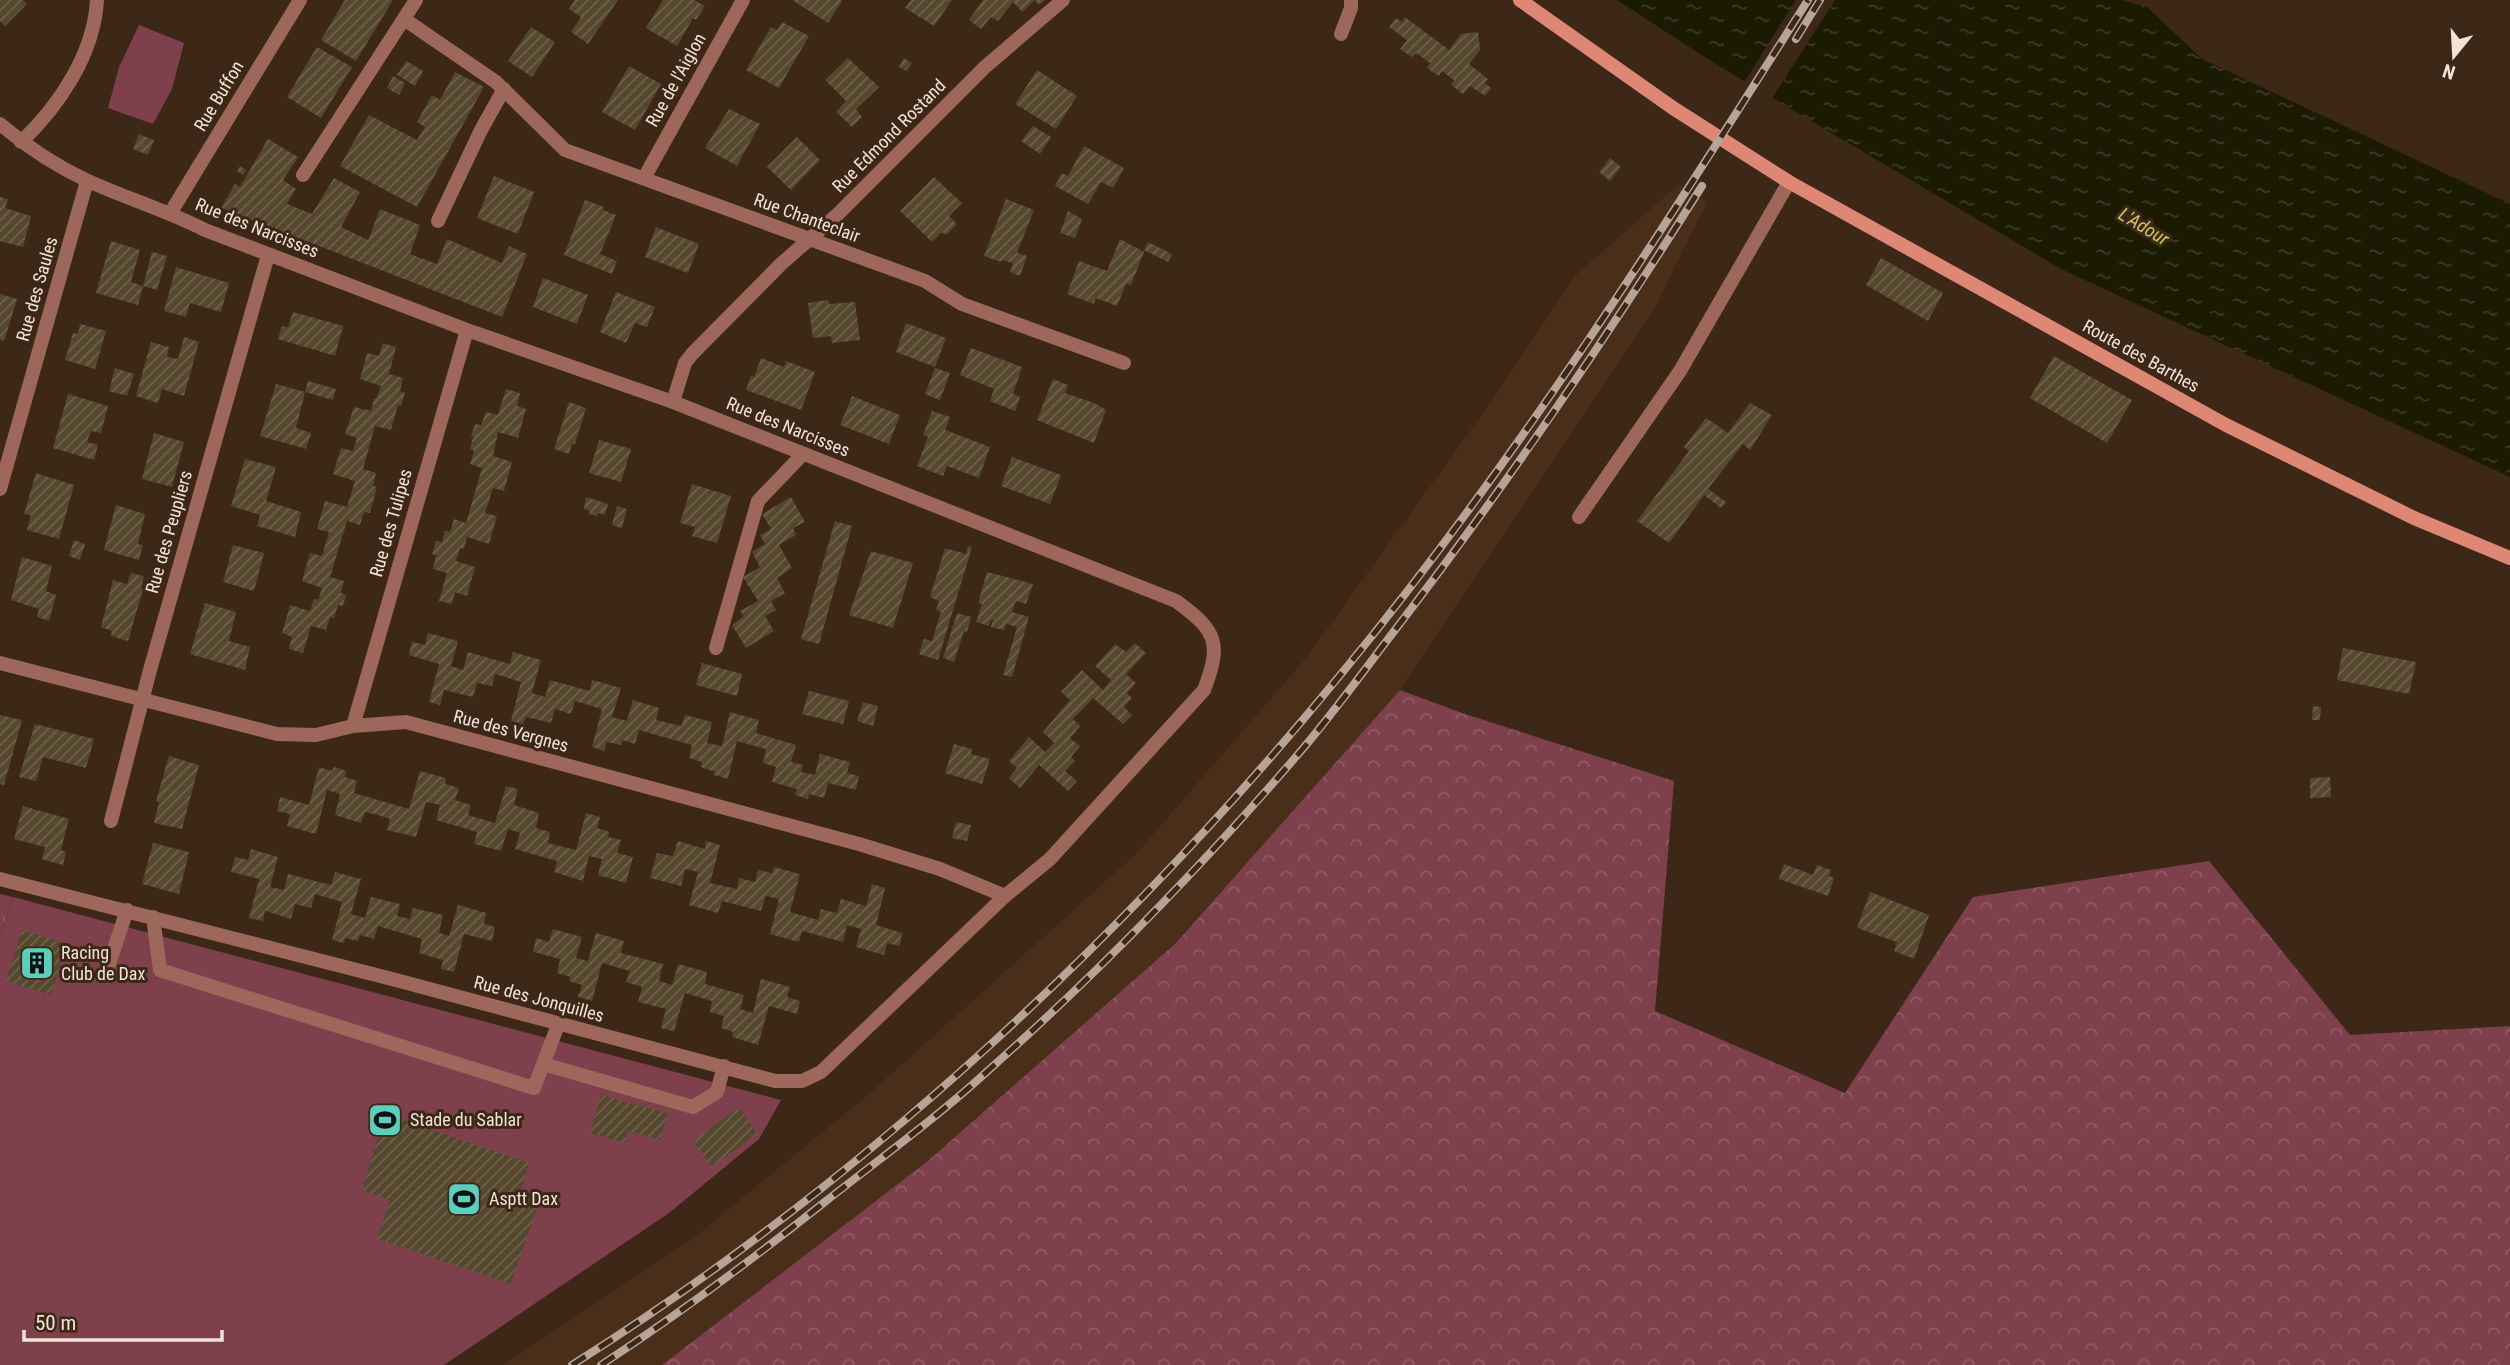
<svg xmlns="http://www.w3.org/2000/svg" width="2510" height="1365" font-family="'Roboto Condensed',sans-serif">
<defs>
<pattern id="grass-tufts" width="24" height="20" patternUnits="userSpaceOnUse" patternTransform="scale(1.75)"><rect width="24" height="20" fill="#7d404c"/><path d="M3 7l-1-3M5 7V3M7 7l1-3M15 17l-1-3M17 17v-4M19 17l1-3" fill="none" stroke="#905b65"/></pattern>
<pattern id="forest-crowns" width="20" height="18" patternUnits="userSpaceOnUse" patternTransform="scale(1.75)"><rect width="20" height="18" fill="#7d404c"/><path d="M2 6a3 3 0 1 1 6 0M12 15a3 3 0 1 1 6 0" fill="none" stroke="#905b65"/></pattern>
<pattern id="water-ripples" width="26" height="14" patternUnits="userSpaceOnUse" patternTransform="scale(1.75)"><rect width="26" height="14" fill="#1b1b03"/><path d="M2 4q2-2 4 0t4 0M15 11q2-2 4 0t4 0" fill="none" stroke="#3d3c27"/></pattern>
<pattern id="building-hatch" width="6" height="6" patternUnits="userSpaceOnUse" patternTransform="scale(1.75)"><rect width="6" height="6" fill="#56482f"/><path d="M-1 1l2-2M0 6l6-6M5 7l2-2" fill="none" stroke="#6f624c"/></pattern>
</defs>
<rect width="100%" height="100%" fill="#3d2716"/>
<path fill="#492f19" d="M 1679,184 L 1707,202 L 1654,310 L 1400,690 L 1176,943 L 929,1160 L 662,1365 L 503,1365 L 696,1236 L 870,1093 L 1136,854 L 1306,658 L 1493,399 L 1576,275 Z"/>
<path fill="url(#grass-tufts)" d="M 0,894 L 13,897 L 0,939 Z"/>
<path fill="url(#forest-crowns)" d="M 1400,690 L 1462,713 L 1674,781 L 1655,1011 L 1845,1093 L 1973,897 L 2209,861 L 2350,1035 L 2510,1026 L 2510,1365 L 662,1365 L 929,1160 L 1176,943 Z"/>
<path fill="#7d404c" d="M 139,25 L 184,43 L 172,89 L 153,124 L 108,108 L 119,67 Z
M 13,897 L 781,1100 L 759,1139 L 669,1213 L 444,1365 L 0,1365 L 0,939 Z"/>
<path fill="url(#water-ripples)" d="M 1617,0 L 2121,0 L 2147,7 L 2202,59 L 2510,204 L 2510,477 L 2061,269 L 1717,65 Z"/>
<path fill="#3d2716" d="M 1796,0 L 1835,0 L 1771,100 L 1743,84 Z"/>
<path fill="url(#building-hatch)" d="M 0,0 L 23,0 L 27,4 L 5,26 L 0,21 Z
M 345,0 L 393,0 L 356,61 L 321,40 Z
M 575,0 L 618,0 L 588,44 L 571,32 L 581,17 L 569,9 Z
M 663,0 L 694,0 L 705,6 L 696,20 L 693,18 L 677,46 L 646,28 Z
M 792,0 L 840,0 L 842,1 L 828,23 Z
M 911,0 L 952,0 L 934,26 L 905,8 Z
M 983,0 L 1045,0 L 1039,5 L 1035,0 L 1022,12 L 1013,2 L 998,21 L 991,17 L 981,29 L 969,20 Z
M 1405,17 L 1449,50 L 1461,34 L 1478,32 L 1480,50 L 1469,64 L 1488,79 L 1485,83 L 1491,88 L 1485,96 L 1470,86 L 1463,94 L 1451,85 L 1454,80 L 1442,71 L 1439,76 L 1427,68 L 1430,63 L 1416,53 L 1412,57 L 1400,49 L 1407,40 L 1389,27 L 1396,18 L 1402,22 Z
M 782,22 L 809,36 L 779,88 L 746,70 L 771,27 L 777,30 Z
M 531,27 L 555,42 L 532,77 L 508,61 Z
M 317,47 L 352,67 L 321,118 L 287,97 Z
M 848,58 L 879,87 L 856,109 L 862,117 L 852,127 L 836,112 L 846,101 L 825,80 Z
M 904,58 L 912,63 L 906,71 L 899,67 Z
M 406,61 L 423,71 L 415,86 L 397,75 Z
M 629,66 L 661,84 L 635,130 L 602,112 Z
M 1037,70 L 1077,96 L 1056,129 L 1015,104 Z
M 455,72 L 484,87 L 417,207 L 340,166 L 369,115 L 417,140 L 425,127 L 417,122 L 432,95 L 440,100 Z
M 393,76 L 405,83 L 399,95 L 387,88 Z
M 729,109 L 760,124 L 737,166 L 705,148 Z
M 1033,126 L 1051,137 L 1040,154 L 1021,141 Z
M 139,134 L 154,140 L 148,155 L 133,149 Z
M 797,137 L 820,160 L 791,190 L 767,167 Z
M 268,139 L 298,157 L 283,180 L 296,189 L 287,204 L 312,214 L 334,178 L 360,192 L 341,227 L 368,240 L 380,209 L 420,225 L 410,254 L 437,264 L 447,239 L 502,263 L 509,246 L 527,254 L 502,317 L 221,208 L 235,184 L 240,187 Z
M 1084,146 L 1124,168 L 1113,188 L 1101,182 L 1088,204 L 1055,186 L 1062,173 L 1068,176 Z
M 1610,158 L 1621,167 L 1610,181 L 1599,172 Z
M 240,166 L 246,170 L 243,175 L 237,171 Z
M 494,176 L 534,192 L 518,234 L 477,218 Z
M 934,177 L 962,203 L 949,216 L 957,224 L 946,235 L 942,232 L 932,242 L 900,211 Z
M 0,197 L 8,199 L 5,208 L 31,216 L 23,247 L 0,241 Z
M 1006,199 L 1034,210 L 1017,253 L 1027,256 L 1020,276 L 1010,272 L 1013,263 L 1002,260 L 1001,262 L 984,256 Z
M 585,200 L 604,207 L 603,210 L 616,215 L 600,254 L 617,261 L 612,274 L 564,255 Z
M 1068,211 L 1082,219 L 1075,238 L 1060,233 Z
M 656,227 L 699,244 L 688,273 L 645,257 Z
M 1120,239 L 1144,252 L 1131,285 L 1126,284 L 1117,306 L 1096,298 L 1094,304 L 1067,294 L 1079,261 L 1107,271 Z
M 111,241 L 140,250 L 131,282 L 143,286 L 152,252 L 167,256 L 157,290 L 143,286 L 138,305 L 96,293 Z
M 1148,242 L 1172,254 L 1168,262 L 1144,250 Z
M 1881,258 L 1943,293 L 1928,321 L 1866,285 Z
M 176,267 L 229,283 L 221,312 L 190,303 L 186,317 L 164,311 Z
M 543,278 L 588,295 L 577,324 L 533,307 Z
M 616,292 L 655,307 L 647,327 L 635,323 L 626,343 L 600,332 Z
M 0,294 L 17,299 L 4,341 L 0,340 Z
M 828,300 L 829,304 L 855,302 L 860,340 L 832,343 L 831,336 L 813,338 L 808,303 Z
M 293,312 L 343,326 L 335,356 L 278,339 L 282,326 L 288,327 Z
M 906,323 L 946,338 L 935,367 L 896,352 Z
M 80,324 L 106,331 L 95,369 L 65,360 L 73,333 L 78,334 Z
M 184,337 L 199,342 L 184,396 L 162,389 L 158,403 L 136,396 L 151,342 L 169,347 L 167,357 L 178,359 Z
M 383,343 L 396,347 L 389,374 L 403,378 L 400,391 L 405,393 L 401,406 L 398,405 L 391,430 L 375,426 L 363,469 L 376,473 L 373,486 L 377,487 L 370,513 L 364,512 L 360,525 L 347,521 L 330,577 L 344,581 L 341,593 L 346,595 L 343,606 L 338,605 L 334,618 L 330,617 L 326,630 L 311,626 L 303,653 L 289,649 L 292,637 L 282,633 L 290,605 L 310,611 L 314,599 L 318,600 L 322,588 L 302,581 L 310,553 L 322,556 L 329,532 L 317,529 L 325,501 L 347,507 L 355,481 L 333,474 L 341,448 L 353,451 L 357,438 L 345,434 L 354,407 L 371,411 L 374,399 L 376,399 L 381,386 L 360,379 L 367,353 L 379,356 Z
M 971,348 L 1022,367 L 1013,394 L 1020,397 L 1015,411 L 990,401 L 994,389 L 960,375 Z
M 2054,356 L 2132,400 L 2107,443 L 2030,398 Z
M 761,358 L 784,367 L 786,361 L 815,372 L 801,410 L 746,390 L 751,376 L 754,377 Z
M 115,368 L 134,374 L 127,396 L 109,391 Z
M 935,368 L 950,373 L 940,400 L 925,394 Z
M 1053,379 L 1068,385 L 1065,393 L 1094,403 L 1106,410 L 1094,443 L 1037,420 Z
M 308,381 L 336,389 L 333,400 L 305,392 Z
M 276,384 L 305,392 L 296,428 L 311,433 L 306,449 L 260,436 Z
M 506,389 L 520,393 L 517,406 L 526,409 L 518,438 L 498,432 L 493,456 L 512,462 L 504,491 L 493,488 L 485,513 L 497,516 L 489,544 L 467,537 L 464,549 L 460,548 L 456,561 L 475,567 L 467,596 L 455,592 L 452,604 L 439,601 L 447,573 L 433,569 L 436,555 L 432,554 L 436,541 L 442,542 L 445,531 L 450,532 L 454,519 L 466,523 L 482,468 L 470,464 L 474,451 L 470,449 L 473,437 L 471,436 L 475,424 L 481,425 L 486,412 L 498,415 Z
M 68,394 L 108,406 L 101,433 L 91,431 L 87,442 L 98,445 L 94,460 L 53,448 Z
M 852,396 L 900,415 L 889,444 L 840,425 Z
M 569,402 L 586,408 L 575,444 L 572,444 L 569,454 L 554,449 Z
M 1750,403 L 1772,415 L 1750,450 L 1743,444 L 1708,489 L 1726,502 L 1721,508 L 1704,495 L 1669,543 L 1637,521 L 1689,451 L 1684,447 L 1706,418 L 1728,433 Z
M 932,411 L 950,417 L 945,430 L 990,447 L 979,478 L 947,466 L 943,476 L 917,466 L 928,437 L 923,435 Z
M 154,433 L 184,442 L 172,487 L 142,479 Z
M 599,440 L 631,449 L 621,482 L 589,473 Z
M 1012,457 L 1061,475 L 1050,504 L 1001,486 Z
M 245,459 L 276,467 L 266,501 L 301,512 L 295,537 L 257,526 L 260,515 L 231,506 Z
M 36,473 L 74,485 L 59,539 L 27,530 L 31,515 L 24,514 Z
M 692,484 L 731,496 L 717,543 L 692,536 L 695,527 L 680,523 Z
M 586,497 L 608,504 L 605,515 L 598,513 L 597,516 L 589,514 L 590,511 L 584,509 Z
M 791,497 L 805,522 L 793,528 L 796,535 L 779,545 L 792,568 L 777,578 L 785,593 L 771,601 L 776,610 L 765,616 L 774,631 L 746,648 L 732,625 L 744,616 L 740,611 L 758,601 L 743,577 L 760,567 L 752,552 L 765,544 L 760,535 L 771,529 L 762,514 Z
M 116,505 L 145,514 L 138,544 L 143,545 L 139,560 L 104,550 Z
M 617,506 L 627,509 L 622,528 L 612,525 Z
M 835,521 L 852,526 L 819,644 L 801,639 Z
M 74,540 L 85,544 L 80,560 L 69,556 Z
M 233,545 L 264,553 L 254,591 L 223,582 Z
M 968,546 L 972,547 L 938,660 L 919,654 L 924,639 L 932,641 L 941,612 L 936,610 L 939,601 L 930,597 L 945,548 L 966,554 Z
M 871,551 L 913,563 L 893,628 L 849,615 Z
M 22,557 L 52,566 L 46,591 L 56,595 L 49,621 L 37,617 L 39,609 L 11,600 Z
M 987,572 L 1033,584 L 1026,604 L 1016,601 L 1012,612 L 1029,617 L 1012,677 L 1003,675 L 1017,627 L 1006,624 L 1004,630 L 991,627 L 993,620 L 991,620 L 989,626 L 976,622 L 982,604 L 978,603 Z
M 131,573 L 144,576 L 141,589 L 143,589 L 128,641 L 111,636 L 112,631 L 101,627 L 113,580 L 127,584 Z
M 205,603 L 236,612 L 229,641 L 250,647 L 245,670 L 190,654 Z
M 957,613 L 971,617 L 967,632 L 964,631 L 954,662 L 943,658 Z
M 428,633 L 458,641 L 451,666 L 463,670 L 468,652 L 510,664 L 513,652 L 541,660 L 532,693 L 545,697 L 550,680 L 590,691 L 592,680 L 621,688 L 612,717 L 627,721 L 633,700 L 659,708 L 656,720 L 681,726 L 685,715 L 712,722 L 707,743 L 722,746 L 730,712 L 759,720 L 756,733 L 796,745 L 791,762 L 803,765 L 801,772 L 815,775 L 820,754 L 850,762 L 847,773 L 859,776 L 856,790 L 828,783 L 824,798 L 809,794 L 808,799 L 795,795 L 797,789 L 772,782 L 776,767 L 763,763 L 766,749 L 737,741 L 728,779 L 714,775 L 715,772 L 701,767 L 702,762 L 689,758 L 692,745 L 639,730 L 635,744 L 622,740 L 621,745 L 607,742 L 604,751 L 592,747 L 602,709 L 575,701 L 571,714 L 555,709 L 551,723 L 526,717 L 523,724 L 511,721 L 521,682 L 495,674 L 492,686 L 477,683 L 473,697 L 444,690 L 440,705 L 429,702 L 439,664 L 409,655 L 412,642 L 425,645 Z
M 1135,643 L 1146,653 L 1126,674 L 1136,683 L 1127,693 L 1132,698 L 1124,707 L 1132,715 L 1123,724 L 1093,698 L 1073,719 L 1080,726 L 1070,738 L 1080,746 L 1071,757 L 1075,761 L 1065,771 L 1077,781 L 1068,791 L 1039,765 L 1020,788 L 1009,778 L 1017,768 L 1009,761 L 1029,737 L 1045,752 L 1054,743 L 1043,732 L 1070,700 L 1061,692 L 1082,670 L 1103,690 L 1111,680 L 1095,666 L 1115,644 L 1126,652 Z
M 2343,648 L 2416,662 L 2409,694 L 2337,680 Z
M 702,663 L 742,674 L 737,696 L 696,685 Z
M 809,691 L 849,701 L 843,724 L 802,714 Z
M 863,702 L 878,706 L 873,726 L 857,721 Z
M 2313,706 L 2321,707 L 2320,720 L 2312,720 Z
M 0,715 L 22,720 L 4,785 L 0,784 Z
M 35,724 L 94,739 L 86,768 L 43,757 L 36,781 L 19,777 Z
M 954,744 L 972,749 L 971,754 L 990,759 L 982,784 L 945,773 Z
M 169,756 L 199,765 L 182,829 L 154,823 L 159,802 L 156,801 Z
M 319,767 L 332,771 L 334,767 L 346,771 L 345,777 L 357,781 L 354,793 L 409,809 L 420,771 L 446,778 L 445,784 L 459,788 L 455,800 L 471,805 L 468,815 L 495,823 L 506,786 L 518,789 L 514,805 L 539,813 L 536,828 L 550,832 L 548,843 L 576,850 L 586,813 L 600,817 L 597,828 L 609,832 L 608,837 L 621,840 L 617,853 L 633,857 L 626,883 L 598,875 L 602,859 L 589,856 L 583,881 L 554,872 L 557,861 L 515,849 L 520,833 L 508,829 L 501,851 L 474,844 L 477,832 L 436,820 L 440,805 L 426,802 L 416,837 L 387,830 L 390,819 L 378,815 L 365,812 L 361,823 L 335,815 L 340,794 L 327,790 L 316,834 L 287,826 L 290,814 L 277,811 L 280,797 L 309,805 Z
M 2330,777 L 2331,797 L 2310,798 L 2310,778 Z
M 23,806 L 69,819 L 61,850 L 66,852 L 63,865 L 42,859 L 45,847 L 14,839 Z
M 956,822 L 971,825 L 967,841 L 952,838 Z
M 678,841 L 705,849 L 706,841 L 720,845 L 710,883 L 737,889 L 739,878 L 755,882 L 758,870 L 772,873 L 774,867 L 800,874 L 790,912 L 818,920 L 821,909 L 837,913 L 841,899 L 866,906 L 872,884 L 885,888 L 876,925 L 902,933 L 900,946 L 887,943 L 884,955 L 856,947 L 861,929 L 847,925 L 843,942 L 802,931 L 799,942 L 770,934 L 779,899 L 766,896 L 761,911 L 722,901 L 718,913 L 689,905 L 698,872 L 685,869 L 681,886 L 650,878 L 657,853 L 673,856 Z
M 153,843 L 189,852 L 179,894 L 142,884 Z
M 251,849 L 278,857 L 270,887 L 284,890 L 288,874 L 331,885 L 335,872 L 361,879 L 351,914 L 365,918 L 371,897 L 400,904 L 397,916 L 410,919 L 413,908 L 443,915 L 439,933 L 449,936 L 458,905 L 486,913 L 484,924 L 495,927 L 492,941 L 464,934 L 454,972 L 441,969 L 443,960 L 419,953 L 422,939 L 378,926 L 374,939 L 360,935 L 358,941 L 345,938 L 344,943 L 332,940 L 342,902 L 315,894 L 311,908 L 295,904 L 291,919 L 265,911 L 263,921 L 249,918 L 259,879 L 231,872 L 235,857 L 248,860 Z
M 1784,864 L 1813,875 L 1817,865 L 1831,870 L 1829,876 L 1834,878 L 1828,896 L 1779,879 Z
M 1870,892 L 1929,915 L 1914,959 L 1894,951 L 1897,942 L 1857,928 Z
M 553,929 L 582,937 L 576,958 L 588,961 L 596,933 L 624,941 L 621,953 L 663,964 L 659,981 L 672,985 L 678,964 L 707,972 L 705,984 L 744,995 L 740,1009 L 753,1013 L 761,979 L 790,987 L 787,997 L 800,1001 L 797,1014 L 769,1006 L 758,1045 L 732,1037 L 733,1032 L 721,1028 L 724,1016 L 710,1012 L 712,1001 L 685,993 L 674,1031 L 661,1028 L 666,1009 L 638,1002 L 642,987 L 626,982 L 630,971 L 602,963 L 592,1001 L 578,997 L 582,985 L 569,981 L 570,977 L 557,973 L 560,959 L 533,952 L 536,938 L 549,942 Z
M 22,930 L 68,944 L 51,995 L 6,981 Z
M 601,1095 L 668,1113 L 660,1140 L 628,1131 L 625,1143 L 590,1133 Z
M 739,1107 L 757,1134 L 712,1167 L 693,1141 Z
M 385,1114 L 529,1163 L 521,1191 L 541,1198 L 511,1284 L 377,1239 L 390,1200 L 362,1190 Z"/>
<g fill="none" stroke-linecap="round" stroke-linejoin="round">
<path stroke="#9d685b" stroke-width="14" d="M 404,19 L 496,82
M 1341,34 L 1351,8 L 1351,0
M 303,175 L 416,0
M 438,221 L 481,130 L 504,89
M 1579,517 L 1680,371 L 1789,182
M 716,648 L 758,501 L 803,454
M 153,917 L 160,970 L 534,1088 L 558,1025
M 108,967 L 127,910
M 543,1064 L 693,1107 L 717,1092 L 724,1066"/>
<path stroke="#9d685b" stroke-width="14" d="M 496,82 L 565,150 L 925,281 L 962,304 L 1124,363
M 0,124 C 26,146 54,165 86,180 C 125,198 166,210 205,230 L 467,330 L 673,402 L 1176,601 C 1217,631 1222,643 1204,690 L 1050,859 L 1005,896 L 821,1072 L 802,1081 L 775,1081 L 392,979 L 0,879
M 21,142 C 59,106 94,54 97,0
M 644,178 L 743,0
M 171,212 L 300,0
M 673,402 L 685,363 L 692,354 L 781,264 L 837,215 L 985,67 L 1063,0
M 0,489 L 87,181
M 0,663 L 277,734 L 316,735 L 353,726 L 406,722 L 859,844 L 940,869 L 1005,896
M 353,726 L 467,330
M 111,821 L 150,670 L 268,255"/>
<path stroke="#dd8774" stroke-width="14" d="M 1520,0 L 1673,108 L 1789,182 L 2226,425 L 2414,518 L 2510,558"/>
<g stroke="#b5a497" stroke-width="8">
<path id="rail" d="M 1796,39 L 1820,0
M 572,1365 C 866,1180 1127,936 1346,668 C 1518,459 1664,228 1808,0
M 601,1365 C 679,1314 753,1259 826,1201 C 881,1158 939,1116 991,1068 C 1099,972 1200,868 1294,759 C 1330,718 1362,673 1395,630 C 1505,487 1606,339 1702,186"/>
</g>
<use href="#rail" stroke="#3d2716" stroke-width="5" stroke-dasharray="16" stroke-linecap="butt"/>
</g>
<defs>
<g id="building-square" transform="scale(1.75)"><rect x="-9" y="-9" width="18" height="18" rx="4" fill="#5bcebc" stroke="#3d2716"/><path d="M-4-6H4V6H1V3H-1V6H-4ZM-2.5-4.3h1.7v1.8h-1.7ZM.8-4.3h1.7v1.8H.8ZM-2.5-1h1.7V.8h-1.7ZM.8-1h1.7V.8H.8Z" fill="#111"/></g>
<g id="stadium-square" transform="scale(1.75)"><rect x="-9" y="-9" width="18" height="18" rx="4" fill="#5bcebc" stroke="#3d2716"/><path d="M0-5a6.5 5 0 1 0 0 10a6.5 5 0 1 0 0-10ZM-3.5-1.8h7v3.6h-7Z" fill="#111"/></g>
</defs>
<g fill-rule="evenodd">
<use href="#building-square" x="37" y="963"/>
<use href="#stadium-square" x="385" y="1120"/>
<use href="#stadium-square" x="464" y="1199"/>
</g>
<g text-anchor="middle" stroke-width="6" stroke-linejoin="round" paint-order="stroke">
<g font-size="18" fill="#f2e3d8" stroke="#3d2716">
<text transform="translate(676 80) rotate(-61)" y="6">Rue de l'Aiglon</text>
<text transform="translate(219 96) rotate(-59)" y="6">Rue Buffon</text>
<text transform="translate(889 136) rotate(-45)" y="6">Rue Edmond Rostand</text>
<text transform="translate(807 218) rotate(20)" y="6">Rue Chanteclair</text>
<text transform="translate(257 228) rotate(22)" y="6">Rue des Narcisses</text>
<text transform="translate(37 289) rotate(-74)" y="6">Rue des Saules</text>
<text transform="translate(2141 356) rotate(29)" y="6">Route des Barthes</text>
<text transform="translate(788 427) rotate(22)" y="6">Rue des Narcisses</text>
<text transform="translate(391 523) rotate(-74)" y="6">Rue des Tulipes</text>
<text transform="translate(169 532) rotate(-74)" y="6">Rue des Peupliers</text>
<text transform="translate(511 731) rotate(15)" y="6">Rue des Vergnes</text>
<text transform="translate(539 999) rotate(15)" y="6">Rue des Jonquilles</text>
</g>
<g font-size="18" fill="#f2e3d8" stroke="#3d2716" text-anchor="start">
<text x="61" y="959">Racing<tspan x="61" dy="21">Club de Dax</tspan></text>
<text x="410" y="1126">Stade du Sablar</text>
<text x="489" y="1205">Asptt Dax</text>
</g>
<g font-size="19" font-style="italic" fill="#cbc75b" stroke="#3d2716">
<text transform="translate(2144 226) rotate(31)" y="7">L'Adour</text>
</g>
</g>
<g transform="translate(2454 56) rotate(198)" stroke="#3d2716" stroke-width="5" paint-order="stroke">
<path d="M0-5L12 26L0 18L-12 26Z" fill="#f2e3d8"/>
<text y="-10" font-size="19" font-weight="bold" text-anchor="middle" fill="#f2e3d8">N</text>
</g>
<path d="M24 1330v10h198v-10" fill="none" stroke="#f2e3d8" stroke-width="3.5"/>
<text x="35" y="1330" font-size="21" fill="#f2e3d8" stroke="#3d2716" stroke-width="5" paint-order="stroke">50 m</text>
</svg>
